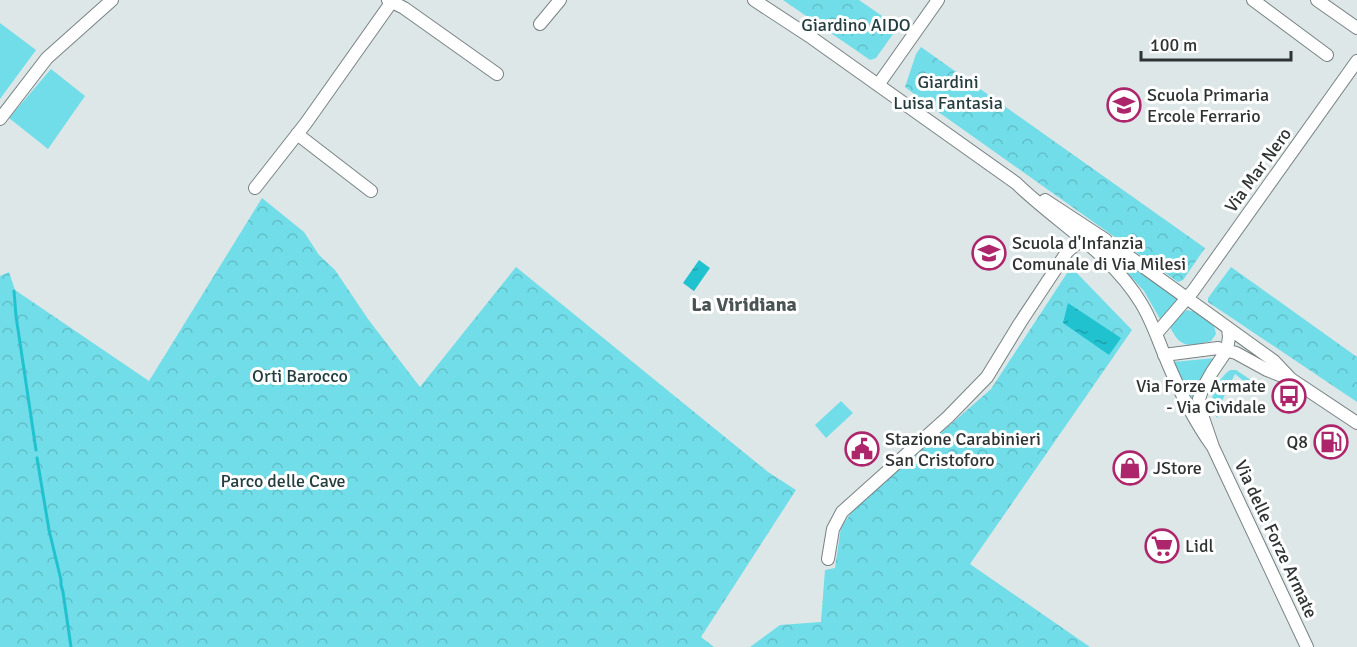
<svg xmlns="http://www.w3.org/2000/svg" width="1357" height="647" font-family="Signika,sans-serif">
<defs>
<pattern id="park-crowns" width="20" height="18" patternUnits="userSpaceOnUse" patternTransform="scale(1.5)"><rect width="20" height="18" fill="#71dde8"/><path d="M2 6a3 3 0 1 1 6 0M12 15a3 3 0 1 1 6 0" fill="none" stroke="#62bec7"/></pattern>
<pattern id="water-ripples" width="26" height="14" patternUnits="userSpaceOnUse" patternTransform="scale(1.5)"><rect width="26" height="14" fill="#21c2d0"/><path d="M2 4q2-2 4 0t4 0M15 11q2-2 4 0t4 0" fill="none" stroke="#1d9ea9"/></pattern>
</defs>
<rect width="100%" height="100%" fill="#dde7e8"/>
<path fill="#71dde8" d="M 0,23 L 36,50 L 0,99 Z
M 51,69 L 85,96 L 48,149 L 9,118 Z
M 1128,263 L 1174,296 L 1179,301 L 1160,319 L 1144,291 L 1124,269 Z
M 1187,310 L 1196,312 L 1214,326 L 1216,334 L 1211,341 C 1190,346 1181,350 1170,327 L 1172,321 Z
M 1215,358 L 1202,378 L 1193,400 L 1173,362 Z
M 1230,370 L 1236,370 L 1254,382 L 1251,387 L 1235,374 L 1222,401 L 1217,418 C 1214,413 1212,409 1212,404 C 1211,392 1220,377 1230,370 Z
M 841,401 L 853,413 L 826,438 L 815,425 Z"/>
<path fill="url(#park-crowns)" d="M 783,0 L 859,0 L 898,27 L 876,58 L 870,60 Z
M 921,47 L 1205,248 L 1183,280 L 1178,282 L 930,106 L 905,87 L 916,54 Z
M 262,198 L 304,232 L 319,255 L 335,270 L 368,319 L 420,387 L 516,267 L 768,472 L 796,490 L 701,637 L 714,647 L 0,647 L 0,276 L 9,272 L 15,290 L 149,381 Z
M 1071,267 L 1132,330 L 970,564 L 1090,647 L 750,647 L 780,625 L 821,622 L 825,570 L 835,568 L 841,527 L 854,509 L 991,389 Z
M 1231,267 L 1357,357 L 1357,402 L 1208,302 L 1208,298 Z"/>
<path fill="url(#water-ripples)" d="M 699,260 L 710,268 L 694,291 L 683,283 Z
M 1068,303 L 1121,338 L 1109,355 L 1063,323 Z"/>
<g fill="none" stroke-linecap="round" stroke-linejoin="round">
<path stroke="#21c2d0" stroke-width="3" d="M 14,291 L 16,316 L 36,450
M 37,458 L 49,530 L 61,580 L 61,585 L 63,592 L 71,647"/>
<g stroke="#798283" stroke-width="14">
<path id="minor" d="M 388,0 L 404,8 L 497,74
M 754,0 L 812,38 L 1016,183 C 1057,223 1111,253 1141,303 C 1151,319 1157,337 1164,354 C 1177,386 1192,418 1213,447
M 1253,0 L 1327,55
M 1317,0 L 1357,28
M 540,24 L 560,0
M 878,85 L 938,0
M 0,119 L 47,58 L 112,0
M 297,134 L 371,191
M 255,188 L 306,123 L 393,0
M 1045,200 L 1106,240
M 1120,250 L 1274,361 L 1291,379 L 1357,423
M 1228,328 L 1229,337 L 1227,350 L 1212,372 L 1202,390 L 1199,399 L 1200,409 L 1213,447 L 1307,647
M 1156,334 L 1193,291 L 1357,61
M 1164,355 L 1218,348 L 1236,353 L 1267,370 L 1287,378
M 828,559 L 833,529 L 842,512 L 948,417 L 987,377 L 1020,323 L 1067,252 L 1082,239 L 1089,239 L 1095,240 L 1110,250 L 1117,253 L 1126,254"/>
</g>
<use href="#minor" stroke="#fff" stroke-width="12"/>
</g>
<defs>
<g id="school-ring" transform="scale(1.725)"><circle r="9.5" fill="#fff" stroke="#ad266c" stroke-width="1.5"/><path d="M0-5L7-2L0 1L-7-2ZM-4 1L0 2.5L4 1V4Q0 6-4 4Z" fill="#ad266c"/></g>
<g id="bus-ring" transform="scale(1.725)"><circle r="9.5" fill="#fff" stroke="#ad266c" stroke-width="1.5"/><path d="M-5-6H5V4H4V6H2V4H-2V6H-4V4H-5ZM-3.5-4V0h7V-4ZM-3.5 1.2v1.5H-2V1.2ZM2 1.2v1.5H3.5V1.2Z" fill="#ad266c"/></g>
<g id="fuel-ring" transform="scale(1.725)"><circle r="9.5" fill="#fff" stroke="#ad266c" stroke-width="1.5"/><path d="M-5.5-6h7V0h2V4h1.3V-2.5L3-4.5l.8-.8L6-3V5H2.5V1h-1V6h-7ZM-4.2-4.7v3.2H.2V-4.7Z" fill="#ad266c"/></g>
<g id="civic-ring" transform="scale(1.725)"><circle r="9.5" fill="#fff" stroke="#ad266c" stroke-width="1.5"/><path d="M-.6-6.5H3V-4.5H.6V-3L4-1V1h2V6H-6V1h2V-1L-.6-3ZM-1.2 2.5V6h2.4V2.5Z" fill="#ad266c"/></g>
<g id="shop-ring" transform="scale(1.725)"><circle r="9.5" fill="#fff" stroke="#ad266c" stroke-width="1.5"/><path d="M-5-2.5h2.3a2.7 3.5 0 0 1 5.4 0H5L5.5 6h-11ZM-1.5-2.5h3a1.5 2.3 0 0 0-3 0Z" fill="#ad266c"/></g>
<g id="supermarket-ring" transform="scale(1.725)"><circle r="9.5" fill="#fff" stroke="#ad266c" stroke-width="1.5"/><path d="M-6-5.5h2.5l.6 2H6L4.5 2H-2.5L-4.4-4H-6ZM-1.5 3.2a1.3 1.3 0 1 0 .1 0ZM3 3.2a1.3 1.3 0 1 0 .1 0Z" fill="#ad266c"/></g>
</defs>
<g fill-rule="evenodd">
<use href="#school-ring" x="1124" y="105"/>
<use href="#school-ring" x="989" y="253"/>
<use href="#bus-ring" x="1289" y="396"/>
<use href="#fuel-ring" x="1331" y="442"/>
<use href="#civic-ring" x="862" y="449"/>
<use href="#shop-ring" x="1130" y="468"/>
<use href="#supermarket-ring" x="1162" y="546"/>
</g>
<g text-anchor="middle" stroke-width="6" stroke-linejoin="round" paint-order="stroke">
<g font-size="18" fill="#243d3f" stroke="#fff">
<text x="856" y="31">Giardino AIDO</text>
<text x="948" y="88">Giardini<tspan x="948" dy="21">Luisa Fantasia</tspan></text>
<text x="300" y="382">Orti Barocco</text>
<text x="283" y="487">Parco delle Cave</text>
</g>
<g font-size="18" fill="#2f3333" stroke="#fff" text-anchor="start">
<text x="1147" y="101">Scuola Primaria<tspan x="1147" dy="21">Ercole Ferrario</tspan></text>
<text x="1012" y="249">Scuola d'Infanzia<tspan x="1012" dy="21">Comunale di Via Milesi</tspan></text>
<text x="1266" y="392" text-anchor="end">Via Forze Armate<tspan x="1266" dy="21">- Via Cividale</tspan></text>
<text x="885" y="445">Stazione Carabinieri<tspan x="885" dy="21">San Cristoforo</tspan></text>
<text x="1308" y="448" text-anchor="end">Q8</text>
<text x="1153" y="474">JStore</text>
<text x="1185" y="552">Lidl</text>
</g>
<g font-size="18" fill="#2f3333" stroke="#fff">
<text transform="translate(1258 170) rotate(-54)" y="6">Via Mar Nero</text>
<text transform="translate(1276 539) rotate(65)" y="6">Via delle Forze Armate</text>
</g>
<g font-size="20" font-weight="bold" fill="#4b5454" stroke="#fff">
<text x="744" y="311">La Viridiana</text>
</g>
</g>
<path d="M1141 51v9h150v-9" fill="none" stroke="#2f3333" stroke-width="3"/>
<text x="1150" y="51" font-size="18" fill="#2f3333" stroke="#ffffff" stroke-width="4.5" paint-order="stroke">100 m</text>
</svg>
